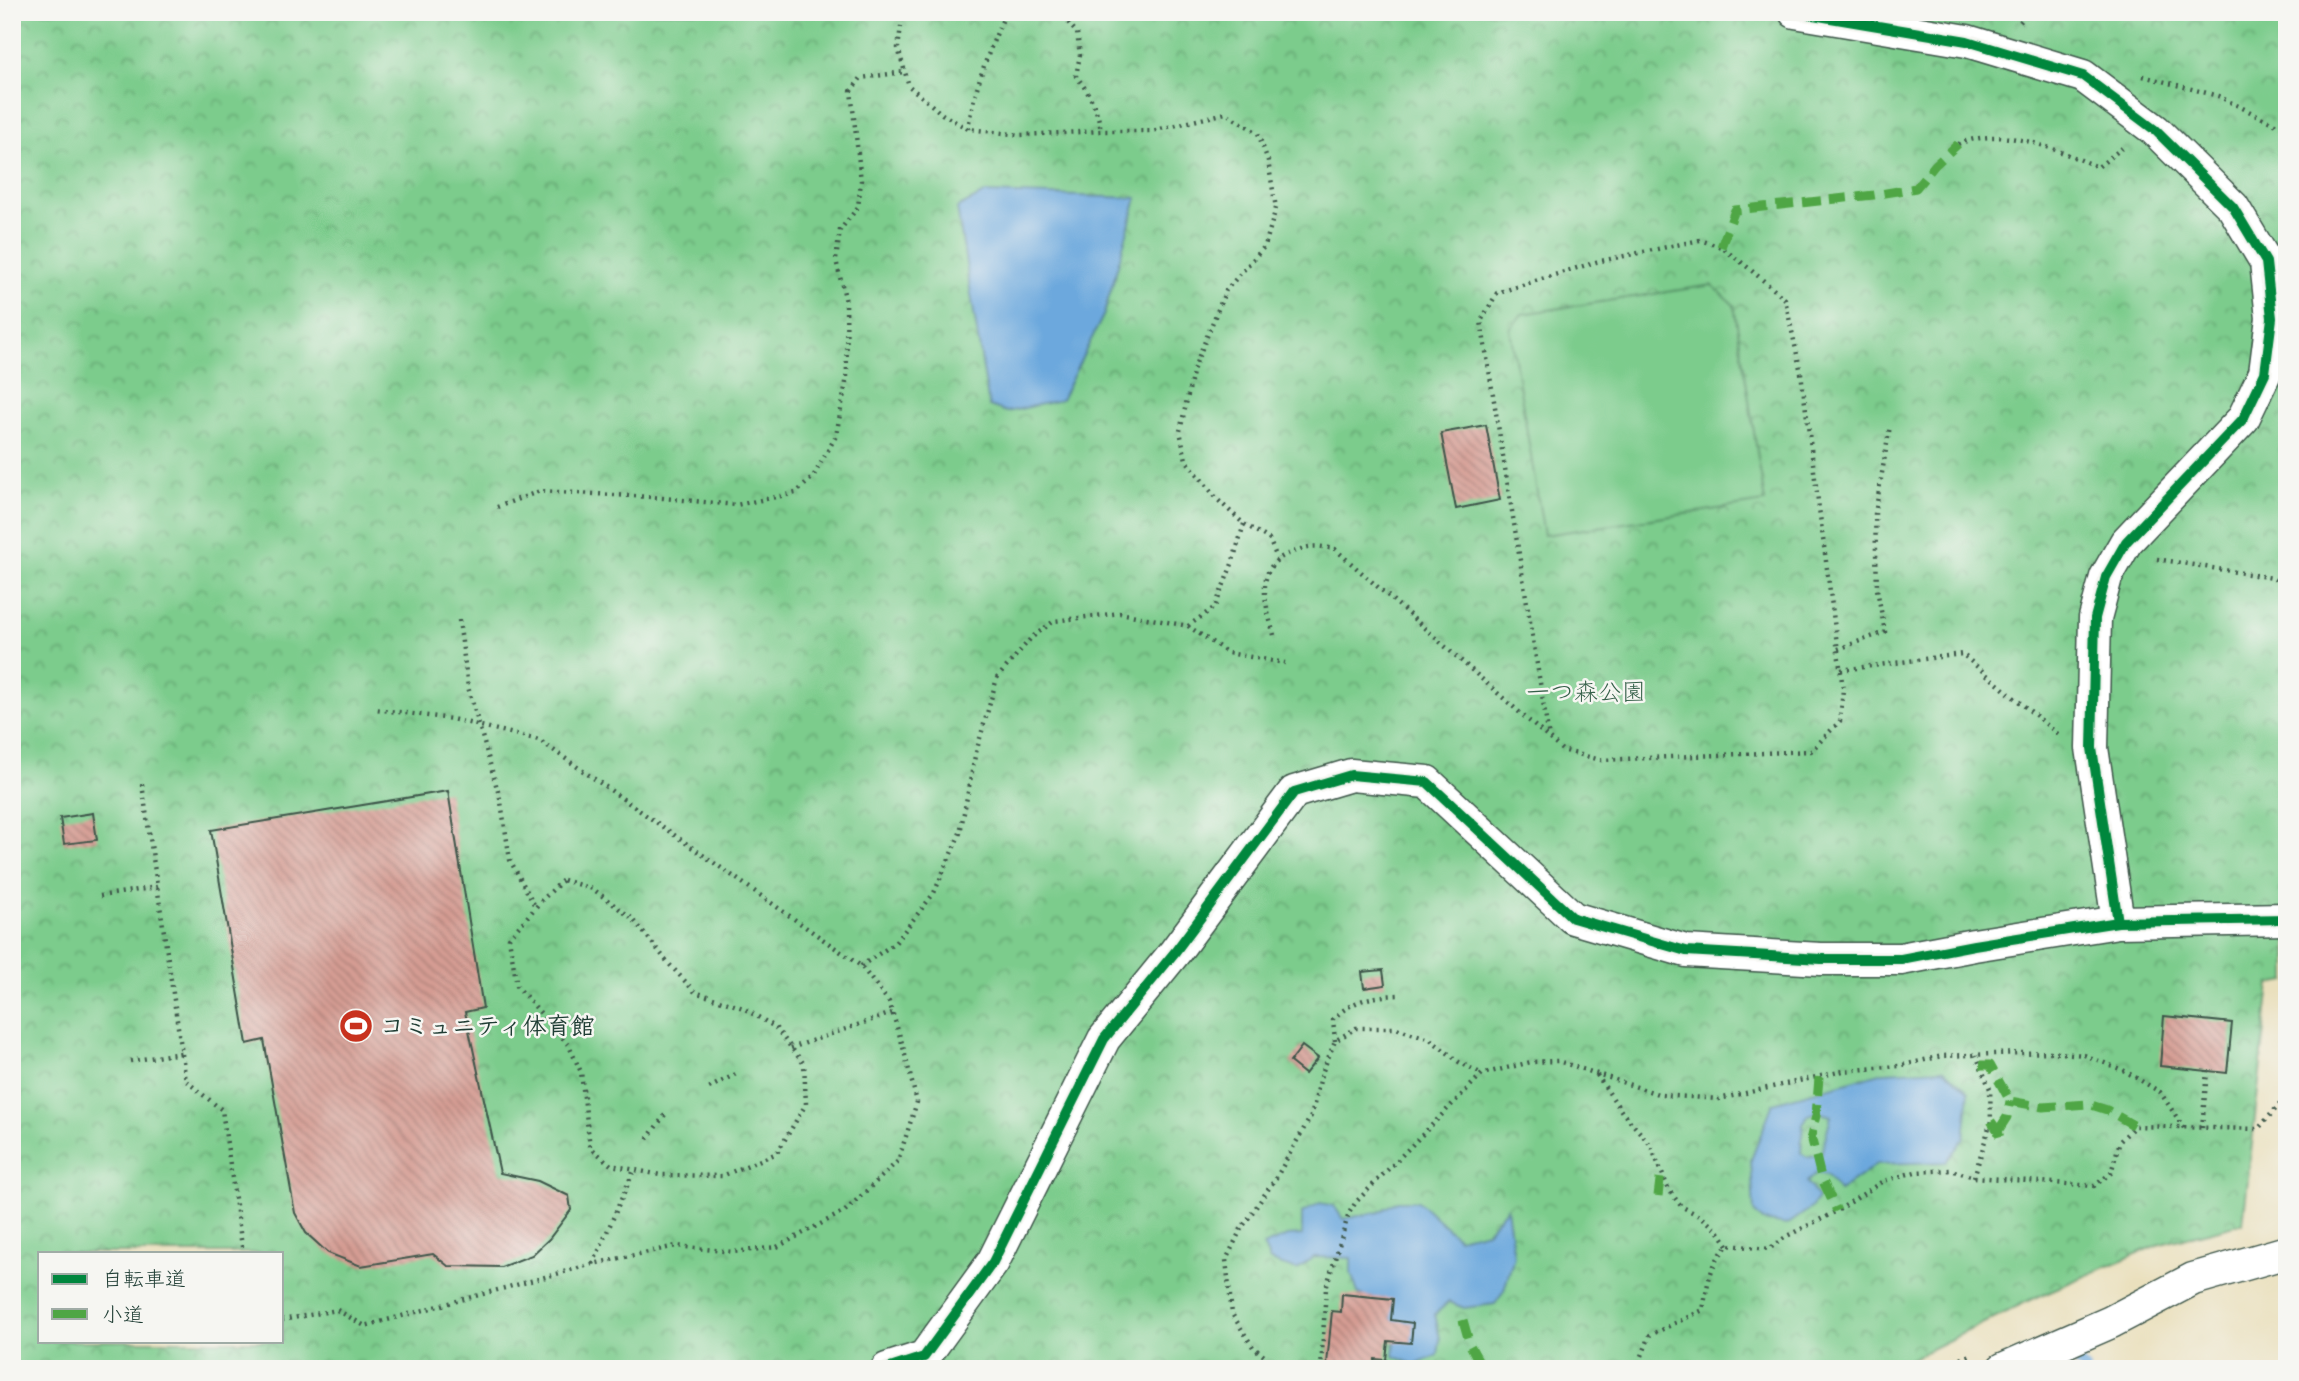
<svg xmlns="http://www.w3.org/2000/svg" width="2299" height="1381" font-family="'Balsamiq Sans','Klee One',sans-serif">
<defs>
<pattern id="park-crowns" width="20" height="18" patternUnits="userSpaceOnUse" patternTransform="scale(1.75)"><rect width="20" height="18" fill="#7ccc8c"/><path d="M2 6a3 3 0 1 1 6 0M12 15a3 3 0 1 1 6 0" fill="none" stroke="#65a773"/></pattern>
<pattern id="building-back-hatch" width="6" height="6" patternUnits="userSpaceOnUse" patternTransform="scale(1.75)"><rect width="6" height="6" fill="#d59c93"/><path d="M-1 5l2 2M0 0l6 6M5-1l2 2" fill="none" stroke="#ac8079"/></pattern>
</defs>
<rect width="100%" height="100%" fill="#f6f6f2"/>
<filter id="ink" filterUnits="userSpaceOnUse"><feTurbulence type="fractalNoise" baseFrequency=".0143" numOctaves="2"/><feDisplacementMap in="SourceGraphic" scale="14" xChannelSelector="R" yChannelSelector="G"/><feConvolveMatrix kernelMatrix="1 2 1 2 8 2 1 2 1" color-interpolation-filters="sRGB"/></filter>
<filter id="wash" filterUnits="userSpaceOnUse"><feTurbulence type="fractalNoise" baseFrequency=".00686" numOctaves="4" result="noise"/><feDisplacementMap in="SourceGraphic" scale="28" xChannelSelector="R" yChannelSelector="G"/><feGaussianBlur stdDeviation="1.57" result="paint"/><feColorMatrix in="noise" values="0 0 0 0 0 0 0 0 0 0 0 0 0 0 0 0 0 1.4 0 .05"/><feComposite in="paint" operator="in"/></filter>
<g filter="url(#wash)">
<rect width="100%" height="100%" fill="#eae0bd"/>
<path fill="url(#park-crowns)" stroke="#4e8460" stroke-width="2" fill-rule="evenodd" d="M 12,12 L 2278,12 L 2287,18 L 2287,981 L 2270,984 L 2243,1223 L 2157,1245 L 2034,1298 L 1901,1364 L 1873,1369 L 12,1369 ZM 40,1253 L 282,1253 L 282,1341 L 40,1341 Z"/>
<path fill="#7ccc8c" stroke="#4e8460" stroke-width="2" d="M 1712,285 L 1734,305 L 1765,502 L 1544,535 L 1510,329 L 1522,314 Z"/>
<path fill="#6ca8dd" stroke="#467288" stroke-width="2" fill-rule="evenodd" d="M 986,193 L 1137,198 L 1104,314 L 1061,400 L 1007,412 L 989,406 L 957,208 Z
M 1943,1069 L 1969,1092 L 1964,1138 L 1946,1162 L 1877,1164 L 1839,1191 L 1827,1175 L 1816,1173 L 1807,1182 L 1818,1198 L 1811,1208 L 1787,1225 L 1763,1221 L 1754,1212 L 1751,1160 L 1773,1103 L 1884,1072 ZM 1818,1112 L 1831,1116 L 1821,1154 L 1807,1157 L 1801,1153 L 1803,1124 L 1808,1115 Z
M 1397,1201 L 1418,1201 L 1458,1238 L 1487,1231 L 1507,1208 L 1514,1256 L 1504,1290 L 1495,1304 L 1464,1308 L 1449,1302 L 1435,1314 L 1440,1339 L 1438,1355 L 1415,1365 L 1394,1356 L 1396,1327 L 1386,1311 L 1358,1293 L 1351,1273 L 1351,1258 L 1314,1257 L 1297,1270 L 1270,1261 L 1263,1246 L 1287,1236 L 1302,1235 L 1302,1213 L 1320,1203 L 1334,1206 L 1343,1219 L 1379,1212 Z"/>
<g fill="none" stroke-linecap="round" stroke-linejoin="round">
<path stroke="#6ca8dd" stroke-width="10" d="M 2077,1361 L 2085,1369"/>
</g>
<g id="blocks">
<path fill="url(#building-back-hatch)" d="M 1486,425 L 1500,500 L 1456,509 L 1441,433 Z
M 448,791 L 483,1008 L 465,1012 L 500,1173 L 538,1181 L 569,1196 L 571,1210 L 549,1239 L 532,1255 L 501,1267 L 448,1266 L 433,1254 L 361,1266 L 328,1253 L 306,1233 L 295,1213 L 264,1040 L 247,1044 L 211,830 Z
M 93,813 L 97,840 L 64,844 L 60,818 Z
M 1383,970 L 1385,985 L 1364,988 L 1362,972 Z
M 2164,1016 L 2232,1023 L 2227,1073 L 2160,1066 Z
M 1302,1046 L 1318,1058 L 1305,1074 L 1290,1062 Z
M 1342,1294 L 1393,1299 L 1391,1320 L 1413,1323 L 1411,1343 L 1388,1341 L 1386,1360 L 1375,1359 L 1374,1369 L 1327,1364 L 1332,1311 L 1341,1312 Z"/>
</g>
</g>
<g filter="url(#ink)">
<use href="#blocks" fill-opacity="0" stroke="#3d5549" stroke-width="2"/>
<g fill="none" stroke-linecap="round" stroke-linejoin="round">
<g stroke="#3d5549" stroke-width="35">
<path id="street" d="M 1795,12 L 1967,41 L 2083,76 L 2155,130 L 2233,207 L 2266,262 L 2272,318 L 2265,373 L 2243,419 L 2126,542 L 2106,577 L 2095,618 L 2092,748 L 2118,922
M 887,1369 L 924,1357 L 993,1262 L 1104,1039 L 1175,952 L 1294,792 L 1351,775 L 1427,782 L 1573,918 L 1686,951 L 1821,959 L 1901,959 L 1974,945 L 2118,922 L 2287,919
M 2003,1369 L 2111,1322 L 2193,1279 L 2287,1252"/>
</g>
<path stroke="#3d5549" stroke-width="4.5" stroke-dasharray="2 5" stroke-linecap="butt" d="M 903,12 L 898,48 L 909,86 L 942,114 L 968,129 L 1021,135 L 1101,131 L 1152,131 L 1226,113 L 1258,133 L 1268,161 L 1276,208 L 1265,246 L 1226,290 L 1194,368 L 1180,431 L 1186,460 L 1218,500 L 1244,524 L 1269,539 L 1277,558
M 1059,12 L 1077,33 L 1080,55 L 1076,76 C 1089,92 1098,110 1101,131
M 2020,22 L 2029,12
M 2143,76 L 2218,96 L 2287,130
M 968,129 C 974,88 989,50 1006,12
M 1958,144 C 2004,125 2054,149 2098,167 L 2122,148
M 497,507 L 540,491 L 652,497 L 736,505 L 796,493 L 813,477 L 836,436 L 847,377 L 846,302 L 836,260 L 840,230 L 858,207 L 861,181 L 851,91 L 861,78 L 904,72
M 2157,559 L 2273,578 L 2287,588
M 459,620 L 468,687 L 501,802 L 510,860 L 536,908
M 1188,626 L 1215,607 L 1232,564 L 1244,524
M 1274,635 C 1266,606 1253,568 1288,554 C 1310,545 1312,545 1335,549 L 1562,750 L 1601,760 L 1811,751 L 1840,721 L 1843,689 L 1801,373 L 1785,299 L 1745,265 L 1721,247 L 1700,240 L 1596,262 L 1497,293 L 1481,321 L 1549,738
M 1838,649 L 1885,632 L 1877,589 L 1875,514 L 1890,426
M 1841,670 L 1962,654 L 2059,735
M 142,784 L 186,1081 L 222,1110 L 243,1253
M 563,880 L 593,889 L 633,919 L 670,965 L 695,992 L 743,1008 L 775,1027 L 804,1064 L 806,1104 L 777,1153 L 722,1176 L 660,1175 L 611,1165 L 590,1147 L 581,1072 L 569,1046 L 517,986 L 509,938 L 542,900 Z
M 100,896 L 157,887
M 861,966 L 895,943 L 934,893 L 960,833 L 975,756 L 997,678 L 1031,638 L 1054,621 L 1120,613 L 1188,626 L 1228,653 L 1285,663
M 1335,1041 L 1333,1019 C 1354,999 1372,996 1400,995
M 791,1048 L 892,1013
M 130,1061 L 181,1053
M 1597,1075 L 1622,1112 L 1650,1144 L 1669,1190 L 1681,1206 L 1703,1218 L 1719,1232 L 1728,1245
M 709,1088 L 736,1074
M 2202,1128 L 2207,1071
M 647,1139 L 667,1112
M 1974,1177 L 1991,1121 L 1990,1089 L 1976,1055
M 593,1264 L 634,1170
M 282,1320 L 337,1310 L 365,1326 L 593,1264 L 676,1246 L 734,1252 L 777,1247 L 845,1211 L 898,1161 L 917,1102 L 902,1043 L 889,1002 L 861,966 L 539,740 L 452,719 L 375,709
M 1321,1366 L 1345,1369
M 1280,1369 L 1253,1347 L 1232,1314 L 1226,1260 L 1241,1229 L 1276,1178 L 1311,1116 L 1322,1073 L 1335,1041 L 1356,1028 L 1396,1028 L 1430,1039 L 1459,1062 L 1482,1074
M 1321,1369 L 1326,1288 L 1349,1213 L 1356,1202 L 1482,1074 L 1531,1062 L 1558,1061 L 1661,1095 L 1719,1099 L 1843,1071 L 1899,1066 L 1942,1056 L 2050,1052 L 2084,1055 L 2123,1070 L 2160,1092 L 2184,1128
M 1637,1369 L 1650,1335 L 1703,1310 C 1708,1283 1709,1266 1728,1245 L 1769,1249 L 1787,1236 L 1837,1211 L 1883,1181 L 1915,1172 L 1951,1170 L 1974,1177 L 2094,1186 L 2111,1173 L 2120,1141 L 2135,1126 L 2258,1129 L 2287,1096
M 1935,1369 L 1973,1354"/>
<use href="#street" stroke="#fff" stroke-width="32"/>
<path stroke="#4fa644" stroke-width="9" stroke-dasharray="18 9" stroke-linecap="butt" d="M 1721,247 L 1735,210 L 1874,195 L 1916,188 L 1935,165 L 1958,144
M 1980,1065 L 1990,1065 L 2010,1101 L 2043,1107 L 2088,1104 L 2107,1110 L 2135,1126
M 1819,1077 L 1816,1116 L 1811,1136 L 1821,1177 L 1837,1211
M 1991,1121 L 1998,1131 L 2001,1141
M 1998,1131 L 2007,1117 L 2010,1101
M 1658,1196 L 1661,1172
M 1463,1320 L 1470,1345 L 1483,1369"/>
<g stroke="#f6f6f2" stroke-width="15">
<path id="cycleway" d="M 1795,12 L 1967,41 L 2083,76 L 2155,130 L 2233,207 L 2266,262 L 2272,318 L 2265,373 L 2243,419 L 2126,542 L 2106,577 L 2095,618 L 2092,748 L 2118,922
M 887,1369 L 924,1357 L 993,1262 L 1104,1039 L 1175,952 L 1294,792 L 1351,775 L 1427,782 L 1573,918 L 1686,951 L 1821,959 L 1901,959 L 1974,945 L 2118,922 L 2287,919"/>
</g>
<use href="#cycleway" stroke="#00873e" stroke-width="10"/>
</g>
</g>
<defs>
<g id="stadium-disc" transform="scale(1.75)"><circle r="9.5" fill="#c8321e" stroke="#f6f6f2"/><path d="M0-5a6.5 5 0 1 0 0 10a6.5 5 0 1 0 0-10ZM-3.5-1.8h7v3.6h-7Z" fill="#fff"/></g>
</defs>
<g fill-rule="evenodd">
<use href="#stadium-disc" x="356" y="1026"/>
</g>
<g text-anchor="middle" stroke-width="5" stroke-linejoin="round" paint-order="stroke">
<g font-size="24" fill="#36614a" stroke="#f6f6f2">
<text x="1586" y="700">一つ森公園</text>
</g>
<g font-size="24" font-weight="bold" fill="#1f3d34" stroke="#f6f6f2" text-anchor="start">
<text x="380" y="1034">コミュニティ体育館</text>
</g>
</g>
<rect width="2299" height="1381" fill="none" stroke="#f6f6f2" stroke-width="42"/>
<rect x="38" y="1252" width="245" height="91" fill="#f6f6f2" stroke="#a0aca6" stroke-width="2"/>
<rect x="52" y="1274" width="35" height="10" fill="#00873e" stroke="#a0aca6" stroke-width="2"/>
<text x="102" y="1286" font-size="21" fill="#1f3d34">自転車道</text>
<rect x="52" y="1309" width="35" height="10" fill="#4fa644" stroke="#a0aca6" stroke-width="2"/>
<text x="102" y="1322" font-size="21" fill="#1f3d34">小道</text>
</svg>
